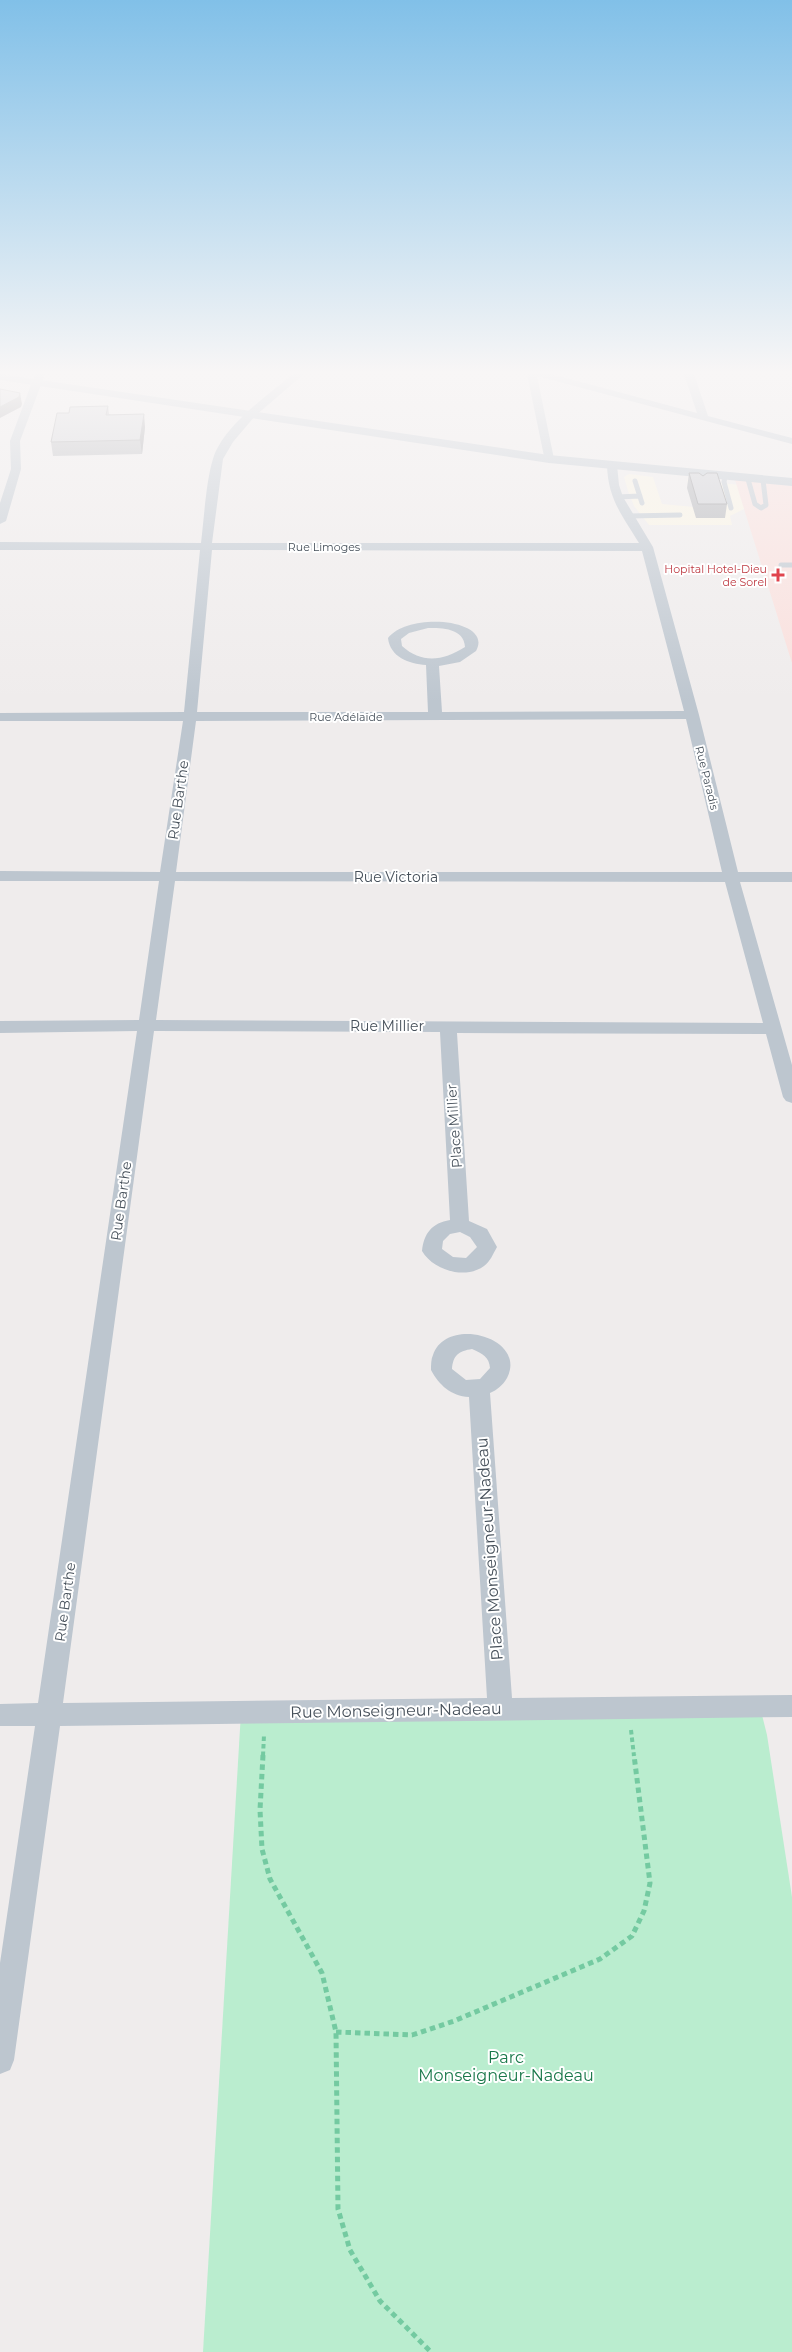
<svg xmlns="http://www.w3.org/2000/svg" width="792" height="2352" font-family="Montserrat,sans-serif">
<rect width="100%" height="100%" fill="#efecec"/>
<path fill="#fbf5e4" d="M 629,474 L 653,477 L 662,504 L 694,507 L 687,480 L 741,485 L 752,505 L 730,516 L 732,525 L 649,525 L 634,506 L 628,491 L 624,477 Z"/>
<path fill="#fadfdc" d="M 735,480 L 792,486 L 792,663 Z"/>
<path fill="#baedcf" d="M 760,1707 L 767,1735 L 792,1897 L 792,2352 L 203,2352 L 241,1712 Z"/>
<g fill="none" stroke-linecap="round" stroke-linejoin="round">
<path stroke="#74caa1" stroke-width="4" stroke-dasharray="4.5 3" stroke-linecap="butt" d="M 631,1730 L 634,1756
M 263,1756 L 264,1735"/>
<path stroke="#74caa1" stroke-width="5" stroke-dasharray="5.5 4" stroke-linecap="butt" d="M 263,1755 L 260,1810 L 262,1849 L 270,1879 L 322,1973 L 336,2032 L 338,2209 L 350,2250 L 380,2301 L 431,2352
M 336,2032 L 412,2035 L 454,2021 L 600,1959 L 632,1936 L 644,1911 L 650,1883 L 634,1755"/>
<path stroke="#bdc6cf" stroke-width="5" d="M 725,476 L 724,482 L 731,508
M 748,479 L 755,504 L 761,508 L 766,505 L 763,480
M 635,481 L 642,503
M 617,497 L 640,496
M 629,516 L 680,515
M 781,565 L 792,565"/>
<path fill="#bdc6cf" fill-rule="evenodd" d="M 35,374 L 45,374 L 20,441 L 21,469 L 6,521 L 0,524 L 0,503 L 11,469 L 10,441 Z
M 293,374 L 304,374 L 255,416 L 233,442 L 223,459 L 212,543 L 639,543 C 622,515 608,499 607,465 L 612,462 L 617,465 L 619,485 L 623,497 L 653,547 L 699,715 L 738,872 L 792,872 L 792,882 L 740,882 L 792,1065 L 792,1103 L 786,1101 L 783,1097 L 766,1034 L 457,1033 L 469,1221 L 487,1229 L 497,1247 C 493,1254 490,1262 484,1266 C 465,1280 433,1270 422,1251 C 424,1233 432,1223 450,1220 L 440,1032 L 154,1031 L 63,1703 L 487,1698 L 469,1397 C 451,1396 439,1385 431,1370 C 431,1365 431,1359 433,1355 C 446,1315 528,1337 507,1378 C 503,1385 497,1390 490,1393 L 512,1698 L 792,1695 L 792,1717 L 60,1726 L 14,2060 L 10,2070 L 0,2074 L 0,1963 L 35,1726 L 0,1726 L 0,1704 L 38,1703 L 137,1031 L 0,1033 L 0,1021 L 139,1020 L 159,881 L 0,881 L 0,871 L 160,872 L 183,721 L 0,721 L 0,713 L 184,712 L 200,550 L 0,550 L 0,542 L 201,543 C 204,519 206,481 213,459 C 223,426 267,396 293,374 ZM 212,550 L 642,551 L 684,711 L 442,712 L 439,666 L 460,662 L 476,651 C 494,619 409,611 388,638 C 390,657 409,664 426,665 L 428,712 L 197,712 ZM 428,628 C 442,628 464,628 465,647 C 443,661 422,664 402,646 L 401,639 L 409,633 ZM 686,719 L 722,872 L 176,872 L 196,721 ZM 175,881 L 725,882 L 763,1023 L 156,1020 ZM 460,1232 L 470,1237 L 477,1247 L 466,1258 L 453,1257 L 442,1249 L 443,1241 L 450,1234 ZM 472,1349 C 483,1354 489,1357 490,1368 L 480,1379 L 466,1380 L 452,1369 C 453,1355 459,1351 472,1349 Z
M 527,374 L 551,374 L 697,413 L 684,374 L 694,374 L 708,416 L 792,438 L 792,444 L 537,376 L 554,459 L 549,462 L 545,461 Z"/>
<path fill="#bdc6cf" fill-rule="evenodd" d="M 0,374 L 549,455 L 792,478 L 792,486 L 549,463 L 0,380 Z"/>
</g>
<path fill="#adafb4" d="M 108,406 L 109,414 L 145,427 L 142,454 L 53,456 L 51,442 L 69,413 Z
M 689,473 L 727,504 L 725,518 L 696,518 L 687,488 Z"/>
<path fill="#8d8e92" d="M 20,393 L 22,404 L 21,407 L 0,418 L 0,407 Z
M 144,414 L 145,427 L 142,454 L 140,440 Z"/>
<path fill="#c9cbd1" stroke="#8d8e92" d="M 0,389 L 20,393 L 19,397 L 0,407 Z
M 108,406 L 106,415 L 144,414 L 140,440 L 51,442 L 57,413 L 69,413 L 70,407 Z
M 689,473 L 699,473 L 703,476 L 707,473 L 717,473 L 727,504 L 698,504 Z"/>
<linearGradient id="sky" x2="0" y2="1"><stop stop-color="#81c0e8"/><stop offset="0.53" stop-color="#f8f6f6"/><stop offset="1" stop-color="#f8f6f6" stop-opacity="0"/></linearGradient>
<rect width="792" height="703" fill="url(#sky)"/>
<path fill="#e0444e" stroke="#fff" stroke-width="2" d="M775.5 567.5h5v5h5v5h-5v5h-5v-5h-5v-5h5z"/>
<g text-anchor="middle" stroke-width="4" stroke-linejoin="round" paint-order="stroke">
<g font-size="11" fill="#454f59" stroke="#fff">
<text x="324" y="551">Rue Limoges</text>
<text x="346" y="721">Rue Adélaïde</text>
<text transform="translate(707 778) rotate(76)" y="4">Rue Paradis</text>
</g>
<g font-size="11" fill="#be3a42" stroke="#fff" text-anchor="end">
<text x="767" y="573">Hopital Hotel-Dieu<tspan x="767" dy="13">de Sorel</tspan></text>
</g>
<g font-size="14" fill="#454f59" stroke="#fff">
<text transform="translate(178 800) rotate(-82)" y="5">Rue Barthe</text>
<text x="396" y="882">Rue Victoria</text>
<text x="387" y="1031">Rue Millier</text>
<text transform="translate(454 1126) rotate(-94)" y="5">Place Millier</text>
<text transform="translate(121 1201) rotate(-82)" y="5">Rue Barthe</text>
<text transform="translate(65 1602) rotate(-82)" y="5">Rue Barthe</text>
</g>
<g font-size="16" fill="#454f59" stroke="#fff">
<text transform="translate(489 1549) rotate(-94)" y="6">Place Monseigneur-Nadeau</text>
<text transform="translate(396 1710) rotate(-1)" y="6">Rue Monseigneur-Nadeau</text>
</g>
<g font-size="16" fill="#19784a" stroke="#fff">
<text x="506" y="2063">Parc<tspan x="506" dy="18">Monseigneur-Nadeau</tspan></text>
</g>
</g>
</svg>
